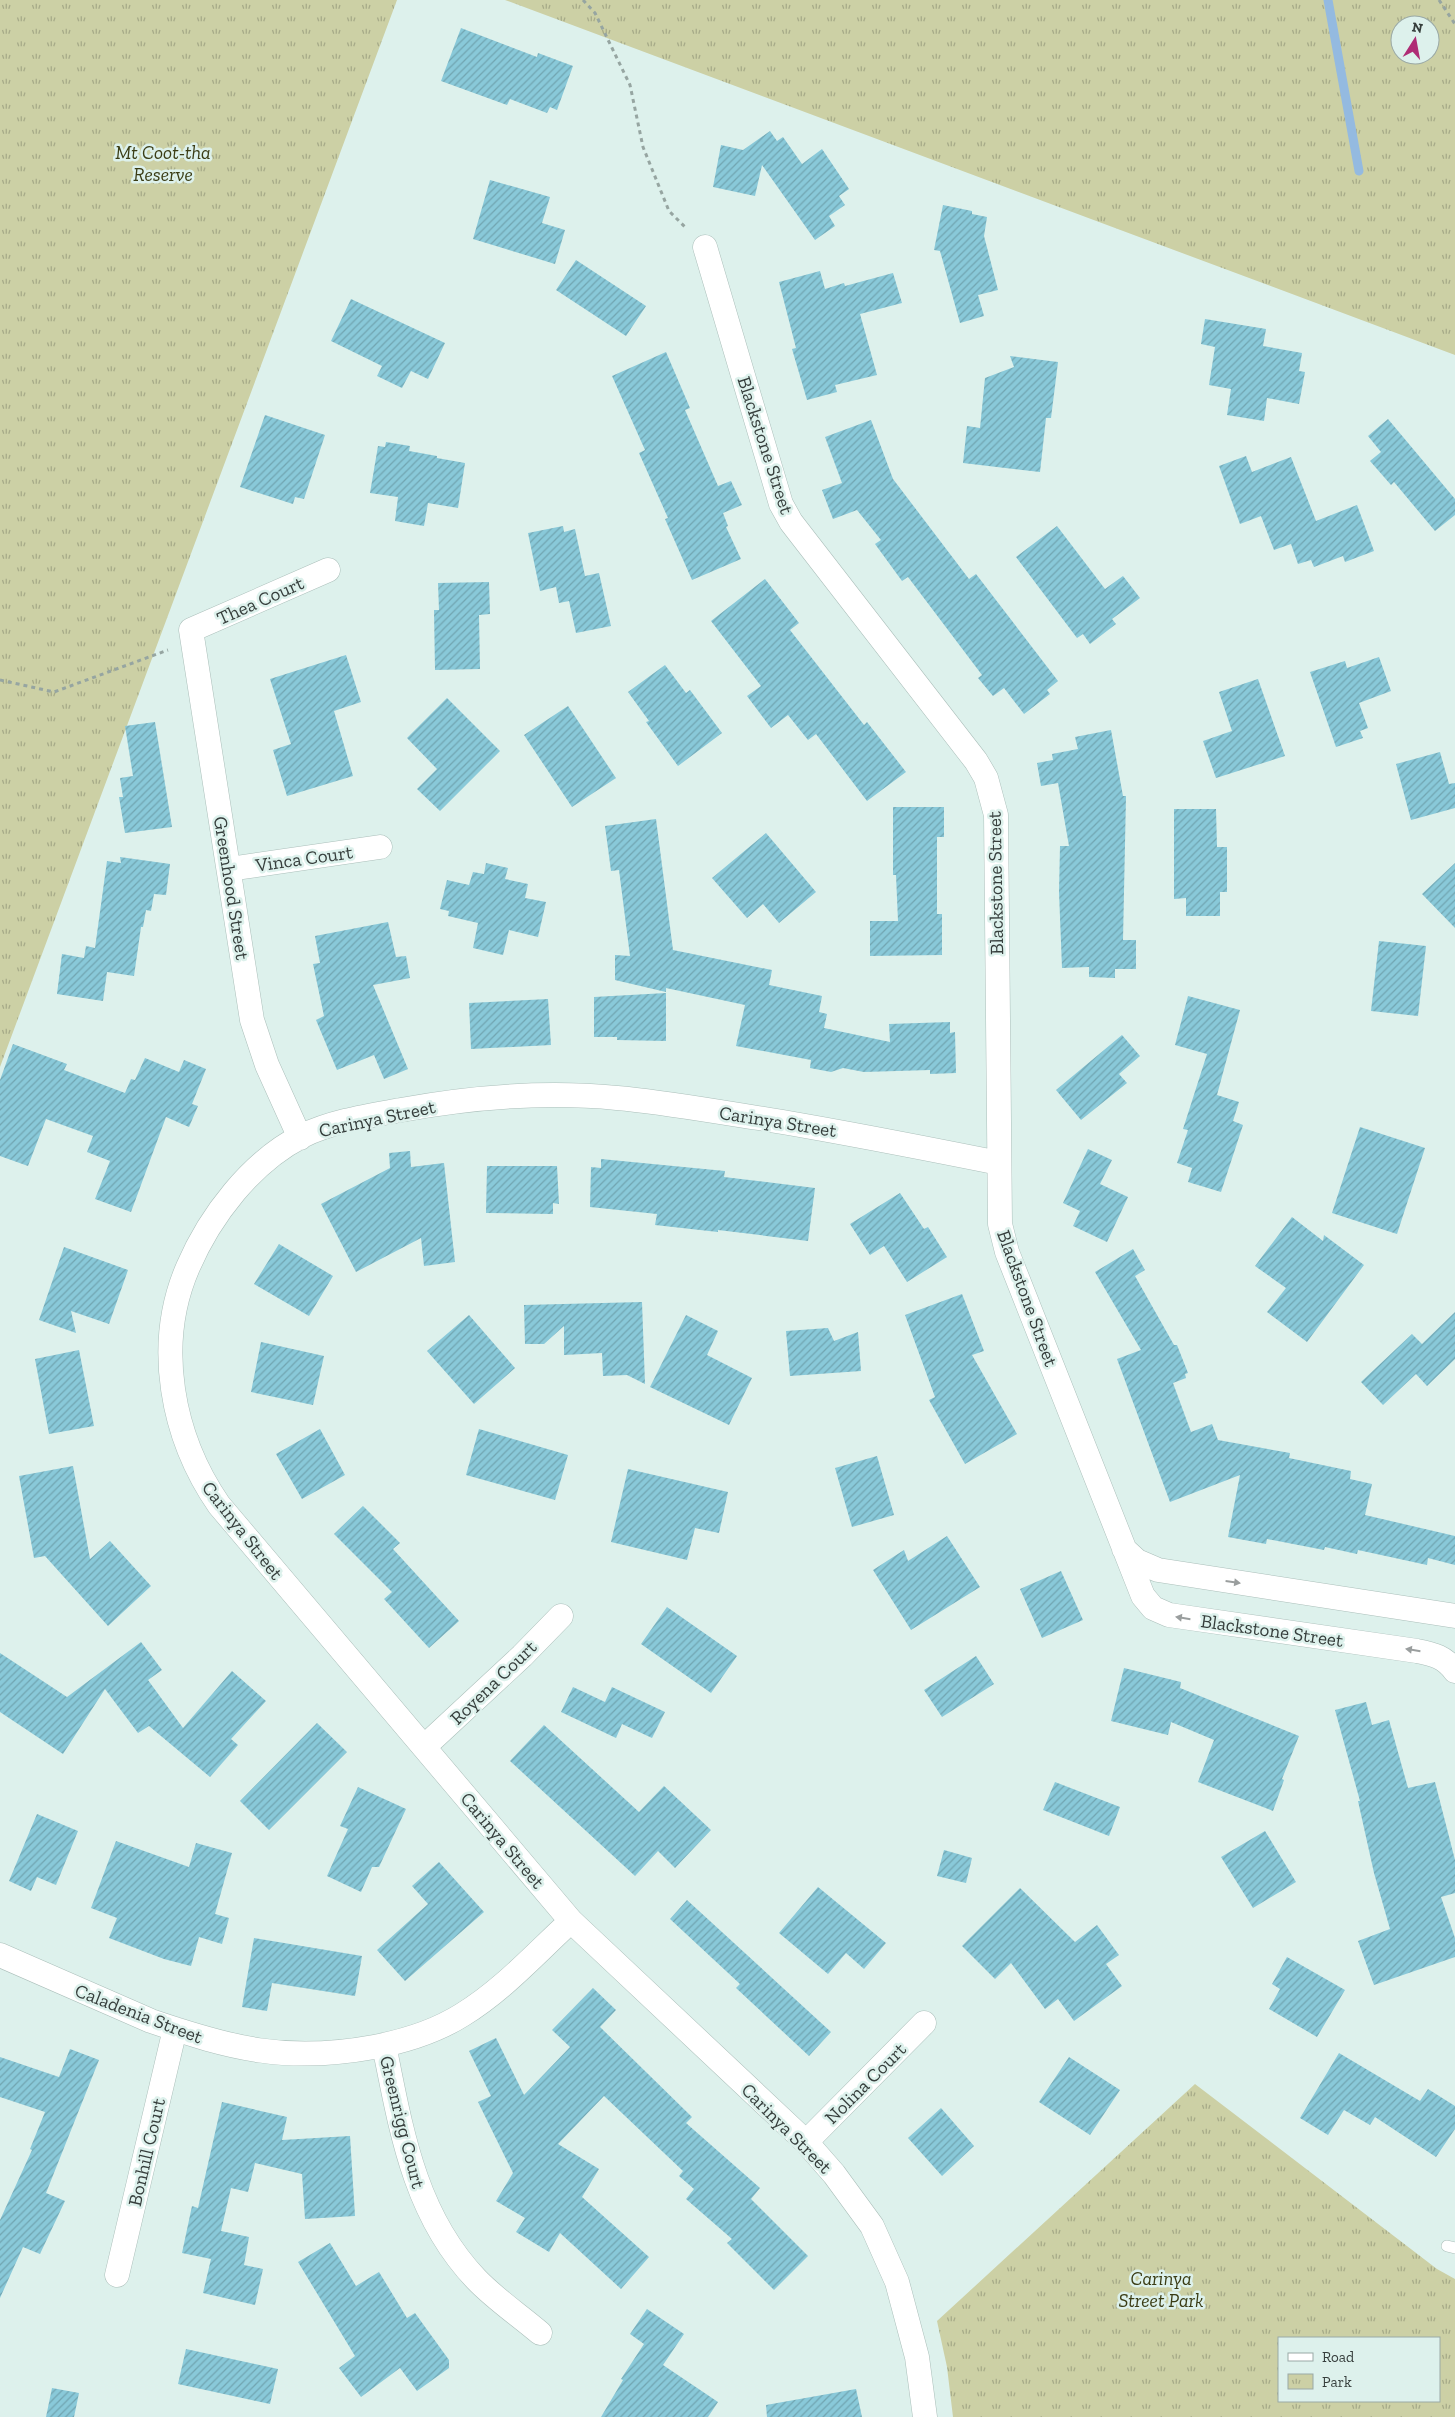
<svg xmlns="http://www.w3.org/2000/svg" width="1455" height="2417" font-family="'Zilla Slab',serif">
<defs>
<pattern id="park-tufts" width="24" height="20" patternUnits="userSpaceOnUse" patternTransform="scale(1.25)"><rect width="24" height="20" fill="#ccd0a5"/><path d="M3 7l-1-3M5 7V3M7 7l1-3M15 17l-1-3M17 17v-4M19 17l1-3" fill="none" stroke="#a6aa88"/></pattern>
<pattern id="building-hatch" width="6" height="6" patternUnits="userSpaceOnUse" patternTransform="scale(1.25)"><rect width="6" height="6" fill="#89c9d9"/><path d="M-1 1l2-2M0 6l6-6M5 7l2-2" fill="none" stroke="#71a5b1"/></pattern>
</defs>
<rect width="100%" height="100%" fill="#ddf1ec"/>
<path fill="url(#park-tufts)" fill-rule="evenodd" d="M 0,0 L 397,0 L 0,1067 Z
M 505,0 L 1455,0 L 1455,355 ZM 1400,25 L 1430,25 L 1430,55 L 1400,55 Z
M 1195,2084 L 1437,2269 L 1455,2279 L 1455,2417 L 953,2417 L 947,2367 L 937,2321 ZM 1439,2338 L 1439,2401 L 1279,2401 L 1279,2338 Z"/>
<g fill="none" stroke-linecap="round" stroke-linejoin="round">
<path stroke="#94bae0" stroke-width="9" d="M 1328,0 L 1359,171"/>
</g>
<path fill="url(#building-hatch)" d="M 461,28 L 537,57 L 538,53 L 573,66 L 557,110 L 550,107 L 547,113 L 510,99 L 507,105 L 441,81 Z
M 770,131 L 777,141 L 783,137 L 802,164 L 822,149 L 849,189 L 839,196 L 845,205 L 829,216 L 835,226 L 815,240 L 762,165 L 755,196 L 713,187 L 721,145 L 743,150 Z
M 490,180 L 550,197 L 542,223 L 565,230 L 555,264 L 473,239 Z
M 943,205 L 972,211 L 972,214 L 987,217 L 984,236 L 998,290 L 978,295 L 984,316 L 960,323 L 940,251 L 934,250 Z
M 576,260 L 646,306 L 626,336 L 556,290 Z
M 820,271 L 825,289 L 844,283 L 845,286 L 893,273 L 902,303 L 860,314 L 877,375 L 835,385 L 837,392 L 807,400 L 792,349 L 796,348 L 779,282 Z
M 351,299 L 445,343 L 428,379 L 411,371 L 402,388 L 377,376 L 382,366 L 331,341 Z
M 1205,319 L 1266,329 L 1263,346 L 1302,353 L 1299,371 L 1305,372 L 1299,404 L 1267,398 L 1264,421 L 1227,415 L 1231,389 L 1209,385 L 1215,347 L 1201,344 Z
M 666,352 L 690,408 L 685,410 L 718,486 L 731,481 L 742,505 L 723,513 L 728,526 L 726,527 L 741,559 L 692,580 L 665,519 L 668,518 L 639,453 L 645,450 L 612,376 Z
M 1010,356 L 1058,362 L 1051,418 L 1046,418 L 1040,472 L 963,463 L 967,426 L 980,428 L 985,378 L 1014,367 Z
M 265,415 L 325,435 L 304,499 L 295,497 L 293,504 L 240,487 Z
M 1388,419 L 1455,499 L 1455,515 L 1435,531 L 1394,482 L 1391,485 L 1370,461 L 1381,452 L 1368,436 Z
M 871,420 L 893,479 L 969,579 L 976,574 L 1058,681 L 1047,690 L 1050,694 L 1024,714 L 1004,688 L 993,696 L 978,678 L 982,675 L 908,577 L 902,581 L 875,544 L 881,540 L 857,510 L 833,519 L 822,490 L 842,483 L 825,437 Z
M 386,442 L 410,446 L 409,451 L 437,456 L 437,458 L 465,463 L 458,508 L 428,503 L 424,526 L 395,521 L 398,497 L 370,493 L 378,446 L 385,447 Z
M 1246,456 L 1252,472 L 1291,457 L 1316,521 L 1357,505 L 1374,551 L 1345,562 L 1343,556 L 1314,567 L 1311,560 L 1298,564 L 1291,544 L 1274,550 L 1261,516 L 1240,524 L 1219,466 Z
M 563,526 L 564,532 L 575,529 L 585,576 L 599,573 L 611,626 L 576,633 L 569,601 L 559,603 L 556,587 L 540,591 L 528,533 Z
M 1057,526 L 1105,589 L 1123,576 L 1140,598 L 1112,619 L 1116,624 L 1090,644 L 1083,634 L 1077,638 L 1016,557 Z
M 765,579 L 799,623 L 790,630 L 864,725 L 867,722 L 906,772 L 867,801 L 816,734 L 808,740 L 788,715 L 771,728 L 747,696 L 761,686 L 711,621 Z
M 489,582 L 490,614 L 479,615 L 480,669 L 435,670 L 434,610 L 439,610 L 438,583 Z
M 346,655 L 361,702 L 334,711 L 353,776 L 287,796 L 273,750 L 291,744 L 270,679 Z
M 1379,657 L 1391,691 L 1359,703 L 1368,728 L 1360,731 L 1363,738 L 1336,747 L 1310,672 L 1345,661 L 1347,668 Z
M 665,665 L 686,693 L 690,690 L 722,733 L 678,766 L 646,722 L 649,721 L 628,692 Z
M 1258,679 L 1285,756 L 1216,778 L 1203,741 L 1232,731 L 1219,692 Z
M 447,698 L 500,751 L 440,811 L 417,789 L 437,769 L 407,738 Z
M 568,706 L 616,778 L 572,807 L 524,735 Z
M 155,722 L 172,827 L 125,833 L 119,797 L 123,797 L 120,778 L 133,776 L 125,726 Z
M 1111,730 L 1123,796 L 1126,796 L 1123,940 L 1136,940 L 1136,969 L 1115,969 L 1115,978 L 1089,977 L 1089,967 L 1062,968 L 1059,892 L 1060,846 L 1069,846 L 1058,783 L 1041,786 L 1037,763 L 1053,760 L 1052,754 L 1078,749 L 1075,737 Z
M 1440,752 L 1449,784 L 1455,783 L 1455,808 L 1411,820 L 1396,764 Z
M 893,807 L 944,807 L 944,837 L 937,837 L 937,914 L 942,914 L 942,955 L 870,956 L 870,921 L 898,921 L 896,875 L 893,875 Z
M 1174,809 L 1216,809 L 1217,847 L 1227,847 L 1227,892 L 1220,892 L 1220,916 L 1186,916 L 1186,898 L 1174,899 Z
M 656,819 L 673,950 L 772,970 L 769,985 L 822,996 L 819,1012 L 827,1014 L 824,1028 L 890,1042 L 889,1024 L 950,1022 L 950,1033 L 955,1032 L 956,1073 L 930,1074 L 930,1070 L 864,1072 L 843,1068 L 831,1072 L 810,1068 L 811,1060 L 736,1046 L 745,1005 L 666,988 L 666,992 L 615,980 L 615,955 L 630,956 L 619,870 L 611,871 L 605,826 Z
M 766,833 L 816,892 L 779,923 L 763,904 L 747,918 L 712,878 Z
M 120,857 L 170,864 L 166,895 L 154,894 L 151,911 L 146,910 L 143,927 L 141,927 L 134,976 L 107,972 L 103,1001 L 57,994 L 62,954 L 84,958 L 86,946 L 95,948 L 107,861 L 121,863 Z
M 486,863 L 508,868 L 505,879 L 528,884 L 525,898 L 546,902 L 538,937 L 509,930 L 503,955 L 473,948 L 478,923 L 448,916 L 449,911 L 440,909 L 447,880 L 469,885 L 473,872 L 484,874 Z
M 1455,863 L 1455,928 L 1422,894 Z
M 388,922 L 396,957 L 406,956 L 410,978 L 373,985 L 408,1069 L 384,1079 L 374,1055 L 337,1070 L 316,1020 L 324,1016 L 313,964 L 320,963 L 315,936 Z
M 1379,941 L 1426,946 L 1418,1016 L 1371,1011 Z
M 666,993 L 666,1041 L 617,1040 L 617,1037 L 594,1037 L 594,997 Z
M 1188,996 L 1240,1010 L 1217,1095 L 1239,1102 L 1233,1121 L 1243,1125 L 1221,1192 L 1188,1182 L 1192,1168 L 1177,1163 L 1188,1130 L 1183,1129 L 1207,1054 L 1175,1045 Z
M 548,999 L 551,1045 L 471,1049 L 469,1003 Z
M 1122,1035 L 1140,1056 L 1119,1074 L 1127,1083 L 1081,1120 L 1056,1090 Z
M 13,1044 L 67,1064 L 64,1070 L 125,1093 L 131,1079 L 135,1080 L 145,1058 L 179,1072 L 184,1060 L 206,1069 L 192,1104 L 198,1106 L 189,1127 L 166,1117 L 131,1212 L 95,1199 L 110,1161 L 87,1152 L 93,1136 L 46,1119 L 28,1166 L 0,1156 L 0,1080 Z
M 1360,1127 L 1425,1148 L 1397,1234 L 1332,1213 Z
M 1088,1149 L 1112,1160 L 1100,1184 L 1128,1197 L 1107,1242 L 1073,1226 L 1080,1211 L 1063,1203 Z
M 410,1151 L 411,1167 L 444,1163 L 455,1262 L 424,1266 L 421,1238 L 356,1272 L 321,1204 L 390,1168 L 389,1153 Z
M 601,1159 L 725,1171 L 724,1177 L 815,1188 L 808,1241 L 718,1230 L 718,1232 L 655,1225 L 657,1214 L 590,1207 L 591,1167 L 601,1168 Z
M 487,1166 L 557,1166 L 559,1204 L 553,1203 L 553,1214 L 486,1213 Z
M 900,1193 L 924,1229 L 928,1227 L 947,1257 L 907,1282 L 884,1246 L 870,1255 L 850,1224 Z
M 1292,1217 L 1323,1241 L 1324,1235 L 1364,1265 L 1307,1342 L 1267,1312 L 1286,1288 L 1255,1266 Z
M 279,1244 L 333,1276 L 309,1316 L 254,1284 Z
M 64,1247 L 128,1270 L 109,1324 L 71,1311 L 76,1333 L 39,1320 Z
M 1133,1249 L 1145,1270 L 1135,1276 L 1174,1345 L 1177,1345 L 1188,1373 L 1185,1374 L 1186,1378 L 1173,1383 L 1191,1432 L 1212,1424 L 1218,1440 L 1290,1453 L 1289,1458 L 1351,1471 L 1350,1479 L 1372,1484 L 1365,1515 L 1455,1536 L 1455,1565 L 1428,1558 L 1427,1565 L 1358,1550 L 1357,1554 L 1325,1547 L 1324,1550 L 1267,1539 L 1266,1544 L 1228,1537 L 1240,1475 L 1170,1502 L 1117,1359 L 1141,1350 L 1095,1272 Z
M 962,1294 L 984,1351 L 972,1355 L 1017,1434 L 965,1464 L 929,1400 L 935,1397 L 905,1315 Z
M 642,1302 L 645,1384 L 627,1375 L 603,1376 L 602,1353 L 564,1355 L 564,1326 L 544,1344 L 525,1344 L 524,1305 Z
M 1455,1312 L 1455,1359 L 1427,1386 L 1416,1374 L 1383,1405 L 1361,1382 L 1412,1334 L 1422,1344 Z
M 469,1315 L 515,1368 L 474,1404 L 427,1351 Z
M 686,1315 L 718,1331 L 707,1355 L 752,1378 L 729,1425 L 650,1387 Z
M 828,1328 L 834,1341 L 858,1332 L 861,1371 L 790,1376 L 786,1331 Z
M 261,1342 L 324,1356 L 313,1405 L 251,1392 Z
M 79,1350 L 94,1426 L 49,1434 L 35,1359 Z
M 320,1429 L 345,1475 L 302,1499 L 276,1454 Z
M 479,1429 L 568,1455 L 555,1500 L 466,1475 Z
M 877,1456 L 894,1515 L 852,1527 L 835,1468 Z
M 73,1466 L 90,1559 L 110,1541 L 151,1586 L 108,1626 L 45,1556 L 34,1558 L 19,1476 Z
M 628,1469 L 728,1492 L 719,1533 L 695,1528 L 687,1560 L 611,1542 Z
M 363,1506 L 400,1543 L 393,1549 L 459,1621 L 429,1648 L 384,1599 L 392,1592 L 334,1534 Z
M 947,1536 L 980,1587 L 911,1630 L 873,1570 L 904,1550 L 908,1561 Z
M 1061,1571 L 1083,1620 L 1042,1638 L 1020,1589 Z
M 667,1607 L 737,1656 L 711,1693 L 641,1644 Z
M 141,1642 L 162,1670 L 148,1680 L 183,1728 L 232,1671 L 266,1701 L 231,1739 L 238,1745 L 210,1777 L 149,1726 L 138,1733 L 105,1689 L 63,1754 L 0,1712 L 0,1653 L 67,1697 Z
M 976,1656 L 994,1684 L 942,1717 L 924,1690 Z
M 1124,1668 L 1181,1682 L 1180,1688 L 1299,1736 L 1282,1779 L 1284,1780 L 1273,1811 L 1198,1782 L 1214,1740 L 1171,1722 L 1168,1735 L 1111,1721 Z
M 573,1687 L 605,1702 L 612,1687 L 665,1712 L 652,1738 L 622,1724 L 616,1738 L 561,1712 Z
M 1366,1702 L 1372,1725 L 1389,1720 L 1408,1788 L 1435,1782 L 1455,1860 L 1455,1893 L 1441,1897 L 1455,1938 L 1455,1957 L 1374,1985 L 1358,1941 L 1390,1929 L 1374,1873 L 1358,1801 L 1360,1801 L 1335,1710 Z
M 317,1723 L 347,1752 L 269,1830 L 240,1801 Z
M 544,1725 L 639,1812 L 664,1786 L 711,1830 L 675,1868 L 658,1851 L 635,1876 L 510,1761 Z
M 1055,1782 L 1120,1807 L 1109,1836 L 1043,1810 Z
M 358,1787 L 406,1809 L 379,1867 L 372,1867 L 361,1892 L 327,1876 L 348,1829 L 340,1826 Z
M 37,1814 L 78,1831 L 56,1885 L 37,1877 L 31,1891 L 9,1881 Z
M 1265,1831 L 1296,1882 L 1253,1908 L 1221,1857 Z
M 116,1841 L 189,1867 L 196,1843 L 232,1853 L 215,1914 L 229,1918 L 222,1944 L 199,1937 L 191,1966 L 164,1959 L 109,1938 L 117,1918 L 91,1908 Z
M 944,1850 L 972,1858 L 966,1883 L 937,1876 Z
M 439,1862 L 484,1912 L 405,1981 L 377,1950 L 428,1904 L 412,1886 Z
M 818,1887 L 886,1943 L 864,1969 L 846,1953 L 828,1974 L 779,1933 Z
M 1020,1888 L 1075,1942 L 1097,1925 L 1119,1955 L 1106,1964 L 1122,1986 L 1074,2021 L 1058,1999 L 1045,2009 L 1011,1963 L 995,1979 L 962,1946 Z
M 687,1900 L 831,2032 L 809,2056 L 736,1988 L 740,1984 L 670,1919 Z
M 254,1938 L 362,1956 L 355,1996 L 272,1983 L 267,2011 L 242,2007 Z
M 1287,1957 L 1345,1990 L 1317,2037 L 1269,2009 L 1280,1989 L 1272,1984 Z
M 593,1988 L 616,2010 L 600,2027 L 692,2117 L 686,2123 L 760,2188 L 751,2199 L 808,2256 L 774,2290 L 727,2243 L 732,2239 L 686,2199 L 694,2189 L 679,2176 L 683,2171 L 604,2096 L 558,2144 L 599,2169 L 582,2197 L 649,2257 L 621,2289 L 560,2233 L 549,2252 L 516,2232 L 525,2218 L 496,2201 L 513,2173 L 478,2102 L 491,2096 L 469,2051 L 496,2038 L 524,2095 L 570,2047 L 552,2030 Z
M 70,2049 L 99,2060 L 46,2193 L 65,2201 L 40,2254 L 23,2247 L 0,2298 L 0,2220 L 32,2150 L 30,2149 L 45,2112 L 0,2097 L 0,2057 L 59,2077 Z
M 1339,2053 L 1420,2101 L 1428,2089 L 1455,2106 L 1455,2129 L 1436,2157 L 1375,2117 L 1370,2125 L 1344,2110 L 1328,2135 L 1300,2118 Z
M 1069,2057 L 1120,2090 L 1090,2135 L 1039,2102 Z
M 222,2102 L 287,2117 L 282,2140 L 350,2136 L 355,2216 L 305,2219 L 302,2174 L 255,2163 L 248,2192 L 231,2188 L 221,2231 L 249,2237 L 244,2265 L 263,2269 L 255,2305 L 203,2293 L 211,2259 L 182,2253 L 192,2206 L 198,2208 Z
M 941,2108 L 974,2146 L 942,2176 L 908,2138 Z
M 330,2243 L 356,2286 L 379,2272 L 407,2318 L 415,2313 L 449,2360 L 449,2368 L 417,2391 L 400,2368 L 361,2397 L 339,2368 L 355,2356 L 298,2262 Z
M 647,2309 L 684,2334 L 663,2365 L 718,2402 L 708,2417 L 601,2417 L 623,2380 L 621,2379 L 644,2344 L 630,2334 Z
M 186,2349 L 278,2369 L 270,2404 L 178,2384 Z
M 52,2388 L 79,2393 L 74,2417 L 46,2417 Z
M 856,2389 L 862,2417 L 767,2417 L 766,2405 Z"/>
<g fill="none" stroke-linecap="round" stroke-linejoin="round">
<g stroke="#abbfba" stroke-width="12">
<path id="service" d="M 1447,2246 L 1455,2248"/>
</g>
<g stroke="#abbfba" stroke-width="25">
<path id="minor" d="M 705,247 L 781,504 L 791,522 L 976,761 L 986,778 L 996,815 L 1000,1224 L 1007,1252 L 1143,1596 L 1153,1608 L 1169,1615 L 1417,1651 C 1433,1654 1445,1657 1455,1671
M 229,869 L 380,847
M 300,1138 L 267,1065 L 252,1020 L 191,630 L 328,570
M 1124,1549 L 1137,1561 L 1158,1570 L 1455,1616
M 424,1747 L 522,1656 L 561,1616
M 0,1955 L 151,2021 C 233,2049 287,2063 374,2047 C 405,2041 435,2032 462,2015 C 503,1990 536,1953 571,1921
M 384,2045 C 401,2129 414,2214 476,2279 C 495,2299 519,2315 540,2333
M 806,2142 L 924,2023
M 117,2275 L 175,2029
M 925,2417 L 917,2357 L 897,2282 L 872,2226 L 834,2174 L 806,2142 L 571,1921 L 219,1505 C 172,1437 154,1345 188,1267 C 210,1216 251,1162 302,1136 C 333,1121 368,1116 401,1110 C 472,1097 545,1091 617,1098 C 664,1102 711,1111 758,1118 C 839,1131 919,1147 999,1163"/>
</g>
<path stroke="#96a5a1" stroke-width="3" stroke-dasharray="4 4" stroke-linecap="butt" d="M 583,0 L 595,13 L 630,85 L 643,147 L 669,211 L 687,229
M 1439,0 L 1455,24
M 0,680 L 54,692 L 168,650"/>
<use href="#service" stroke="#fff" stroke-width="11"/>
<use href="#minor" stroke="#fff" stroke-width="24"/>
</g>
<defs><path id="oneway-solid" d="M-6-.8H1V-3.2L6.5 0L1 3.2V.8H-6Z" transform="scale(1.25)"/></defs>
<g fill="#9a9e9e">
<use href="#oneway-solid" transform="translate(1233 1582) rotate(8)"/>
<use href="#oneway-solid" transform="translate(1183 1618) rotate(-171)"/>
<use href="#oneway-solid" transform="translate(1413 1650) rotate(-171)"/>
</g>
<g text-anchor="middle" stroke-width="5" stroke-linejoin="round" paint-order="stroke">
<g font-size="19" font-style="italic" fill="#3a3c14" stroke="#ddf1ec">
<text x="163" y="159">Mt Coot-tha<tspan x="163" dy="22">Reserve</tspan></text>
<text x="1161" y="2285">Carinya<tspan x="1161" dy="22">Street Park</tspan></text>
</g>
<g font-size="19" fill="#363e3c" stroke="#ddf1ec">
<text transform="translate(766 445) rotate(72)" y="7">Blackstone Street</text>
<text transform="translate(260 600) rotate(-24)" y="7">Thea Court</text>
<text transform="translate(304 858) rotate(-8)" y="7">Vinca Court</text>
<text transform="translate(995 883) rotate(-91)" y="7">Blackstone Street</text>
<text transform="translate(232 888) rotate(81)" y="7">Greenhood Street</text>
<text transform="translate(377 1118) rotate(-12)" y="7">Carinya Street</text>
<text transform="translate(778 1121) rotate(9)" y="7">Carinya Street</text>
<text transform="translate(1028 1298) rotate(70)" y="7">Blackstone Street</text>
<text transform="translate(243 1530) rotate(52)" y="7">Carinya Street</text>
<text transform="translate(1272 1630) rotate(8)" y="7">Blackstone Street</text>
<text transform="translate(493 1682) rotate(-44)" y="7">Royena Court</text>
<text transform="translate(503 1840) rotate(50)" y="7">Carinya Street</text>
<text transform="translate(139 2013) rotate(21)" y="7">Caladenia Street</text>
<text transform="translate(865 2083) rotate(-45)" y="7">Nolina Court</text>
<text transform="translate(403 2122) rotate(76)" y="7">Greenrigg Court</text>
<text transform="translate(787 2128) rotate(45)" y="7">Carinya Street</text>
<text transform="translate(146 2152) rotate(-77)" y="7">Bonhill Court</text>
</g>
</g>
<rect x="1278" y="2337" width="162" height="65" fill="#ddf1ec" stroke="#9aa9a6"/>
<rect x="1288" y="2353" width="25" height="8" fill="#ffffff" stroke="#9aa9a6"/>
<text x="1322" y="2362" font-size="15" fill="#363e3c">Road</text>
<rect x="1288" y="2374" width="25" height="15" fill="url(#park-tufts)" stroke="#9aa9a6"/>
<text x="1322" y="2387" font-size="15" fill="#363e3c">Park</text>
<g transform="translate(1415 40) rotate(11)"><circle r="24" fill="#ddf1ec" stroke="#9aa9a6"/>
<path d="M0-4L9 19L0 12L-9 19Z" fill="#af2c75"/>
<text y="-8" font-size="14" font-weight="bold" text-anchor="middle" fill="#363e3c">N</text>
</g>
</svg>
